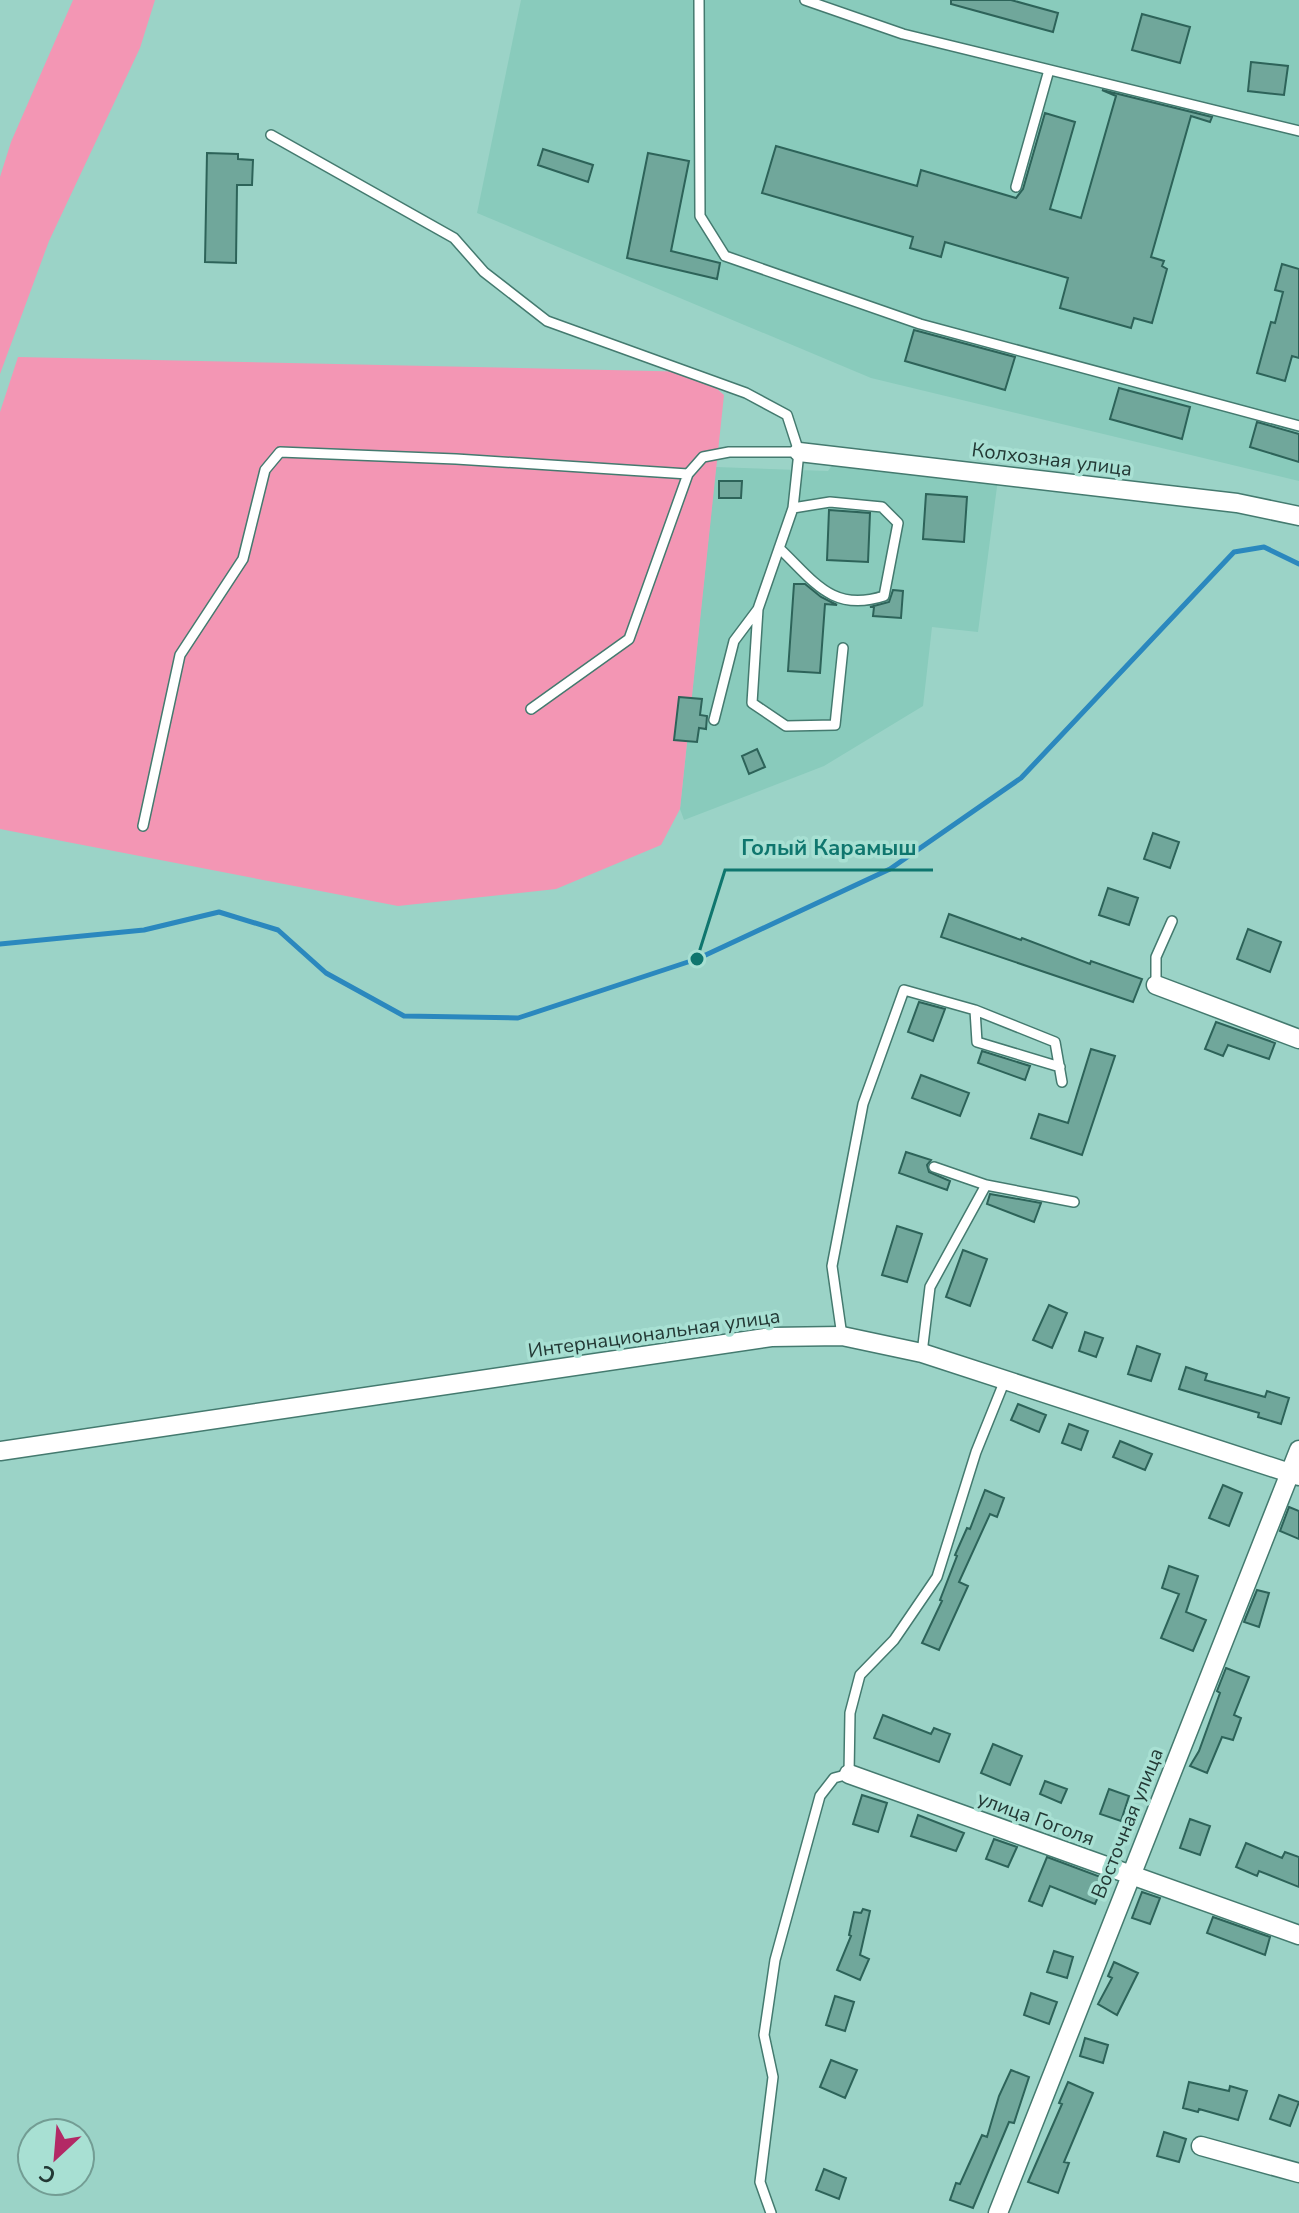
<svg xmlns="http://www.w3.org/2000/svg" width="1299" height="2213" font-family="'Nunito Sans',sans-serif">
<rect width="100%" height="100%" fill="#9bd3c7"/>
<path fill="#89cbbc" d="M 521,0 L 1299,0 L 1299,481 L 871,378 L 477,213 Z
M 836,460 L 998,479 L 978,632 L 932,627 L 923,706 L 824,766 L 684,820 L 680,809 L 716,467 L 828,471 Z"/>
<path fill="#f396b4" d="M 73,0 L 155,0 L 140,48 L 49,241 L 0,374 L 0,177 L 11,142 Z
M 18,357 L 698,372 L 724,395 L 680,809 L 661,845 L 556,889 L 398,906 L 0,829 L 0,412 Z"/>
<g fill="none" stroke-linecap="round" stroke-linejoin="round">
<path stroke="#2b88be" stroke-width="5" d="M 0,944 L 144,930 L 219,912 L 278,930 L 326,973 L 404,1016 L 518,1018 L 697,959 L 890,869 L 1021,778 L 1234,552 L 1264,547 L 1299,564"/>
</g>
<path fill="#70a79b" stroke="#2d6359" stroke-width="2" d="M 951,0 L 1011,0 L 1058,13 L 1053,32 L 951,4 Z
M 1142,14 L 1190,27 L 1180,63 L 1132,50 Z
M 1251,62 L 1288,66 L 1284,95 L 1248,91 Z
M 1102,90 L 1212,117 L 1210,122 L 1191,116 L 1151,257 L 1164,261 L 1162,266 L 1167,269 L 1152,323 L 1134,318 L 1131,328 L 1060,308 L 1068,278 L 945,242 L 941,257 L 910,248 L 913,237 L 762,193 L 776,146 L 917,186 L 921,170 L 1016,198 L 1023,189 L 1045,113 L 1075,122 L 1050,209 L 1081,218 L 1116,96 Z
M 543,149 L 593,165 L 588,182 L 538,165 Z
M 207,153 L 238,154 L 238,159 L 253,160 L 252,185 L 237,185 L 236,263 L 205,262 Z
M 648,153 L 689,161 L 671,251 L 720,263 L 717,279 L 627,258 Z
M 1282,264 L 1299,269 L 1299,358 L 1292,356 L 1285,381 L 1257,373 L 1271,322 L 1275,323 L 1283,292 L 1275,290 Z
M 914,330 L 1015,357 L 1005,390 L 905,361 Z
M 1119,388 L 1190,407 L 1182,439 L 1110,419 Z
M 1257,422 L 1299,434 L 1299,462 L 1250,447 Z
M 719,481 L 742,481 L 741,498 L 719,498 Z
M 926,494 L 967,497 L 964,542 L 923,539 Z
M 829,510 L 870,513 L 868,562 L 827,560 Z
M 794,584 L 805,584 L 821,597 L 837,605 L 825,604 L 820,673 L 788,671 Z
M 893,590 L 903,591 L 901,618 L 873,616 L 874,607 L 870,607 L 889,602 Z
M 679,697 L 702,699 L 700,715 L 707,716 L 706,729 L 699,728 L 697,742 L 674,740 Z
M 757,749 L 765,767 L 749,774 L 742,756 Z
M 1153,833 L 1179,842 L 1170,868 L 1144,859 Z
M 1108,888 L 1138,898 L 1129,925 L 1099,915 Z
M 949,914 L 1021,940 L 1022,938 L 1090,964 L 1091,961 L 1142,979 L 1133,1002 L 941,937 Z
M 1248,929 L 1281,942 L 1270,972 L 1237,959 Z
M 919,1002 L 945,1009 L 933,1041 L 908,1032 Z
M 1216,1022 L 1275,1043 L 1269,1059 L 1228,1045 L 1223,1056 L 1205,1049 Z
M 1091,1049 L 1115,1056 L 1082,1155 L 1031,1138 L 1039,1114 L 1068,1123 Z
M 982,1051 L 1030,1066 L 1025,1080 L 978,1063 Z
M 921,1075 L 969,1093 L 960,1116 L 912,1098 Z
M 906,1152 L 931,1160 L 927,1165 L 929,1172 L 950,1181 L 947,1190 L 899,1173 Z
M 990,1194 L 1041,1203 L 1034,1222 L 987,1204 Z
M 897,1226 L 922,1234 L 907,1282 L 882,1275 Z
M 963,1250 L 987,1259 L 970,1306 L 946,1297 Z
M 1049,1305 L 1067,1313 L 1052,1348 L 1033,1340 Z
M 1085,1332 L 1103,1338 L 1096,1357 L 1079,1351 Z
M 1137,1346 L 1160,1354 L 1151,1381 L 1128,1374 Z
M 1186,1367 L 1207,1374 L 1205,1380 L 1265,1397 L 1267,1391 L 1289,1398 L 1281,1424 L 1258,1417 L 1259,1413 L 1179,1389 Z
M 1018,1404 L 1046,1415 L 1039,1432 L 1011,1420 Z
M 1069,1424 L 1088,1431 L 1081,1450 L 1062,1443 Z
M 1120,1441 L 1152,1454 L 1145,1470 L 1113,1457 Z
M 1223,1485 L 1242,1493 L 1229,1526 L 1209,1518 Z
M 985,1490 L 1004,1498 L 997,1517 L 990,1514 L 959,1582 L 968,1586 L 939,1650 L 922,1643 L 942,1601 L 940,1600 L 957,1556 L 955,1555 L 967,1528 L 970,1529 Z
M 1289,1507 L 1299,1511 L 1299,1539 L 1280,1531 Z
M 1169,1566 L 1198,1576 L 1186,1612 L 1206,1620 L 1193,1651 L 1161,1638 L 1179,1594 L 1162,1588 Z
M 1257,1590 L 1269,1593 L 1259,1627 L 1244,1622 Z
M 1226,1668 L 1249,1677 L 1234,1715 L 1241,1718 L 1233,1740 L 1222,1737 L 1207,1773 L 1190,1766 L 1199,1751 L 1220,1693 L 1217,1691 Z
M 883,1715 L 931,1734 L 934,1728 L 950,1734 L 939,1762 L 874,1738 Z
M 993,1744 L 1022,1756 L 1010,1785 L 981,1773 Z
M 1045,1781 L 1067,1789 L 1061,1803 L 1040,1794 Z
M 1109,1789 L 1129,1796 L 1121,1821 L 1100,1814 Z
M 862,1795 L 887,1803 L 878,1832 L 853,1824 Z
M 918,1815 L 964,1833 L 956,1851 L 911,1836 Z
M 1190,1819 L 1210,1826 L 1200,1855 L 1180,1848 Z
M 994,1839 L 1017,1847 L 1008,1867 L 986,1859 Z
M 1246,1843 L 1282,1858 L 1285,1852 L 1299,1857 L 1299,1887 L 1259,1871 L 1257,1876 L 1236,1867 Z
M 1047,1857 L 1106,1879 L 1095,1904 L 1050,1886 L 1042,1906 L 1029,1901 Z
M 1142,1892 L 1160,1898 L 1150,1924 L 1132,1918 Z
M 863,1909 L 870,1911 L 860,1955 L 869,1959 L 860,1980 L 837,1970 L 851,1936 L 849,1935 L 854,1912 L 861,1913 Z
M 1213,1917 L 1270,1937 L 1265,1955 L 1207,1933 Z
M 1054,1951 L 1073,1957 L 1067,1978 L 1047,1972 Z
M 1114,1962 L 1138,1973 L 1117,2015 L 1098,2004 L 1112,1978 L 1108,1976 Z
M 1031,1993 L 1057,2002 L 1049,2024 L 1024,2015 Z
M 835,1996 L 854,2002 L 845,2031 L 826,2025 Z
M 1085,2038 L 1108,2045 L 1103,2063 L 1080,2056 Z
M 831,2060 L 857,2070 L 845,2098 L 820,2087 Z
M 1011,2070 L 1029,2077 L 1014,2123 L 1009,2122 L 973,2208 L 950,2200 L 956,2183 L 960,2184 L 982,2135 L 987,2137 L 999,2096 Z
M 1068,2082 L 1093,2093 L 1064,2162 L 1069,2163 L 1058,2193 L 1028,2182 L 1062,2104 L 1059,2103 Z
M 1189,2082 L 1229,2091 L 1230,2086 L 1247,2091 L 1238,2120 L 1199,2109 L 1198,2112 L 1183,2108 Z
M 1279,2095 L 1299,2102 L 1290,2126 L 1270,2119 Z
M 1164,2132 L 1186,2139 L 1179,2162 L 1157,2156 Z
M 824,2169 L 846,2178 L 839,2199 L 816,2190 Z"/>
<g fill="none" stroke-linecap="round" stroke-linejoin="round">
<g stroke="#447a6f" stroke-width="12">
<path id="service" d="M 699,0 L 700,216 L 725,256 L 920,324 L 1299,426
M 805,0 L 903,34 L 1299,131
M 271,135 L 454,238 L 484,272 L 547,321 L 746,393 L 787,415 L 799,452 L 793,508 L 758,609 L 752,703 L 786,726 L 835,725 L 843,648
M 1016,187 L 1049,70
M 779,548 C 814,581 832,613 884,596 L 898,523 L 882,507 L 830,502 L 793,508
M 531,709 L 629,639 L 688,474 L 703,457 L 729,452 L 799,452
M 714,720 L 734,641 L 758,609
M 143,826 L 180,655 L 243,559 L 265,470 L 280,452 L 456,459 L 688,474
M 1156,985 L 1156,957 L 1172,921
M 975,1010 L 977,1042 L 1060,1067
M 934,1167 L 986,1185 L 1074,1202
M 842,1336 L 832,1266 L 863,1104 L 904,990 L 975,1010 L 1055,1042 L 1062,1082
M 922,1353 L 930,1287 L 986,1185
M 771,2213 L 760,2182 L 773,2077 L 764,2035 L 775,1960 L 820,1796 L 834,1778 L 849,1774 L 850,1713 L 860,1675 L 894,1640 L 937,1577 L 976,1452 L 1005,1380"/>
</g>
<g stroke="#447a6f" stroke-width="21">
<path id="minor" d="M 799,452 L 1237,503 L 1299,516
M 1156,985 L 1299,1039
M 0,1451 L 771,1337 L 842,1336 L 922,1353 L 1299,1476
M 849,1774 L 1299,1935
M 1201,2146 L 1299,2173
M 998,2213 L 1299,1450"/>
</g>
<use href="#service" stroke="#fff" stroke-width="9"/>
<use href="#minor" stroke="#fff" stroke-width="18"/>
</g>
<g text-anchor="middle" stroke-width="7" stroke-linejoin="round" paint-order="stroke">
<g font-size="20" fill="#233935" stroke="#a8e0d3">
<text transform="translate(1052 459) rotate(7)" y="7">Колхозная улица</text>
<text transform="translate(654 1333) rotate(-8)" y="7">Интернациональная улица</text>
<text transform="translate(1036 1818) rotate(20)" y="7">улица Гоголя</text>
<text transform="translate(1127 1823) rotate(-68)" y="7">Восточная улица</text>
</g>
</g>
<path fill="none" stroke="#0f766e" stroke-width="3" d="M697 959L725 870H933"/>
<circle fill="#0f766e" stroke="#a8e0d3" stroke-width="3" cx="697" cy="959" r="8"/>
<g font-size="22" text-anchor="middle" font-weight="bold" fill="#0f766e" stroke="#a8e0d3" stroke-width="7" stroke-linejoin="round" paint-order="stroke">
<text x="829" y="855">Голый Карамыш</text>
</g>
<g transform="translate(56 2157) rotate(206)"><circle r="38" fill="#a8e0d3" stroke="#739d94" stroke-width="2"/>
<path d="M0-6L14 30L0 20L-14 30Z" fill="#b32965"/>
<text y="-12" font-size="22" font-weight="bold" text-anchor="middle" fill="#233935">С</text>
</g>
</svg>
